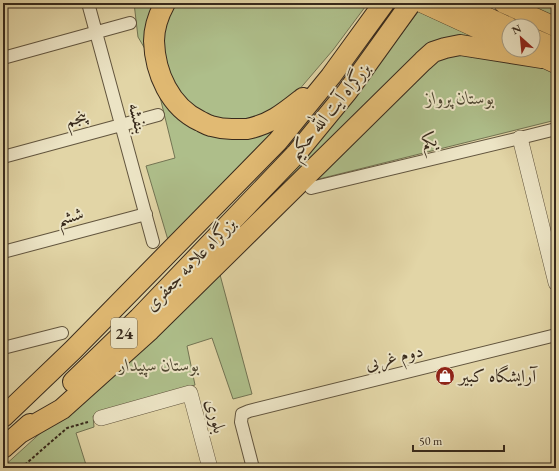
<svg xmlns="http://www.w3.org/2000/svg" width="559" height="471" font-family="'EB Garamond',Amiri,serif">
<rect width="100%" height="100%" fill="#e2d5a6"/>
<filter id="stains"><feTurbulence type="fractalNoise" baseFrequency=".005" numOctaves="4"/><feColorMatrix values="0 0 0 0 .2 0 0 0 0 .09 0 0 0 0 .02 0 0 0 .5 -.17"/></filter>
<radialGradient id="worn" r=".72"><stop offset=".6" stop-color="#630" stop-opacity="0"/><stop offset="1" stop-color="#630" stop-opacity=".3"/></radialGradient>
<path fill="#aebe8a" stroke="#737453" d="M 134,3 L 158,3 L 148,54 L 138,37 Z
M 172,3 L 368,3 L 333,50 L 298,91 L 266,117 L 220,123 L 177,95 L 163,63 L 164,19 Z
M 517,3 L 556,3 L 556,21 Z
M 420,9 L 497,44 L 457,39 L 232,236 L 290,171 L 353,99 Z
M 455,53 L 515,60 L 556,71 L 556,120 L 311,181 L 431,62 Z
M 160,97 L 173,113 L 190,125 L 287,116 L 241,169 L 168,240 L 146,166 L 175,158 Z
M 219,271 L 252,394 L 233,399 L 212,338 L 187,346 L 195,385 L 93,416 L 94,427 L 76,433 L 87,468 L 3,468 L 3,467 Z"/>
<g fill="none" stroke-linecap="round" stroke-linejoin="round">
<g stroke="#62553e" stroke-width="14">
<path id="minor" d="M 88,3 L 153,242
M 3,58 L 130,23
M 3,157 L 158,115
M 311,188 L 520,138 L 556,129
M 3,252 L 146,214
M 3,348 L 62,333
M 253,468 L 241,422 L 242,414 L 249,411 L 556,335"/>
</g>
<g stroke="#62553e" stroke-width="16">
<path id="tertiary" d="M 520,138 L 556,283
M 101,418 L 190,393 L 210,468"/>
</g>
<g stroke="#382a1c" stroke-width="20">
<path id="primary" d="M 422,3 L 509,43
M 457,3 L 509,27
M 503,3 L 556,27
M 533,38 L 556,48
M 528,51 L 556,64"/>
</g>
<g stroke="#382a1c" stroke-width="22">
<path id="trunk" d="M 165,3 C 159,14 154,28 154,41 C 155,73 170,107 200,121 C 204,123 207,125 211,126 C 218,128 225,129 232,129 C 237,129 243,129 247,129 C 271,124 284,113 303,98
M 73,382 L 139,318 L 296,154 L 347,92 L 411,3
M 3,417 L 73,350 L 278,141 L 331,76 L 384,3
M 20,433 L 62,409 L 150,330 L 423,61 L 433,52 L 445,48 L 460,45 L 542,58
M 3,448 L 30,424"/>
</g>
<path stroke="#382a1c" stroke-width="2" stroke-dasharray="3 2" stroke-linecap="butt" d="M 21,468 L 67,428 L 88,422"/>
<use href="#minor" stroke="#ece4c5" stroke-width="12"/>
<use href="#tertiary" stroke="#ece4c5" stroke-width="15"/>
<use href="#primary" stroke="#e1ba73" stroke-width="19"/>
<use href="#trunk" stroke="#e1ba73" stroke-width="20"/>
</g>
<defs>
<g id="shop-disc" transform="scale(1)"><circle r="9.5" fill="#8f2418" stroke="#ece4c5"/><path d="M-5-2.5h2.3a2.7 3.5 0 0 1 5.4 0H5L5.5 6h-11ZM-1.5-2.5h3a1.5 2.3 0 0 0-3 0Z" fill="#fff"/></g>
</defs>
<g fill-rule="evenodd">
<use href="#shop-disc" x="445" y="376"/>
</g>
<g text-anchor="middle" stroke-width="4" stroke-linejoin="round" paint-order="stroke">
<rect fill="#ece4c5" stroke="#6e624f" stroke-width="1" x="111" y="318" width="26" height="30" rx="3"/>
<g font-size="17" font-weight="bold" fill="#382a1c">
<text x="124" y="339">24</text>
</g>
<g font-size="18" font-style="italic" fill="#504832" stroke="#ece4c5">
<text x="460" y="104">بوستان پرواز</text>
<text x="159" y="371">بوستان سپیدار</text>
</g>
<g font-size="18" fill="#382a1c" stroke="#ece4c5">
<text transform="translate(329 111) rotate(-51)" y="6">بزرگراه آیت الله حکیم</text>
<text transform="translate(76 118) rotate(-15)" y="6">پنجم</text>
<text transform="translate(138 118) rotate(75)" y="6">بنفشه</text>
<text transform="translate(429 141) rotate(-13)" y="6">یکم</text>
<text transform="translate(70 216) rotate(-15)" y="6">ششم</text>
<text transform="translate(190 264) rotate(-46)" y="6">بزرگراه علامه جعفری</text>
<text transform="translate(394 357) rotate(-14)" y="6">دوم غربی</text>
<text transform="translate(216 416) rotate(76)" y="6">بلوری</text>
</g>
<g font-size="18" fill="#382a1c" stroke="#ece4c5" text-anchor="start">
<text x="459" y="382">آرایشگاه کبیر</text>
</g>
</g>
<rect width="559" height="471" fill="none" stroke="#e2d5a6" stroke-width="16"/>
<rect x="4" y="4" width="551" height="463" fill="none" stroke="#382a1c" stroke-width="2"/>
<rect x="8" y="8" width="543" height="455" fill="none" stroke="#382a1c"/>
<g transform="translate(521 38) rotate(333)"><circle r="19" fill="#ece4c5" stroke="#a49a81"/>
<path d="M0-3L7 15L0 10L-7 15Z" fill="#8f2418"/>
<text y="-6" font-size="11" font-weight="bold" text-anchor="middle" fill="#382a1c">N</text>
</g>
<path d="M413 445v6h91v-6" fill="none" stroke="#382a1c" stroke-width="2"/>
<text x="419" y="445" font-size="12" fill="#382a1c" stroke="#ece4c5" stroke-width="3" paint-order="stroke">50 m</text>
<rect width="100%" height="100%" filter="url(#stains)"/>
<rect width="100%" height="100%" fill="url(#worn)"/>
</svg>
